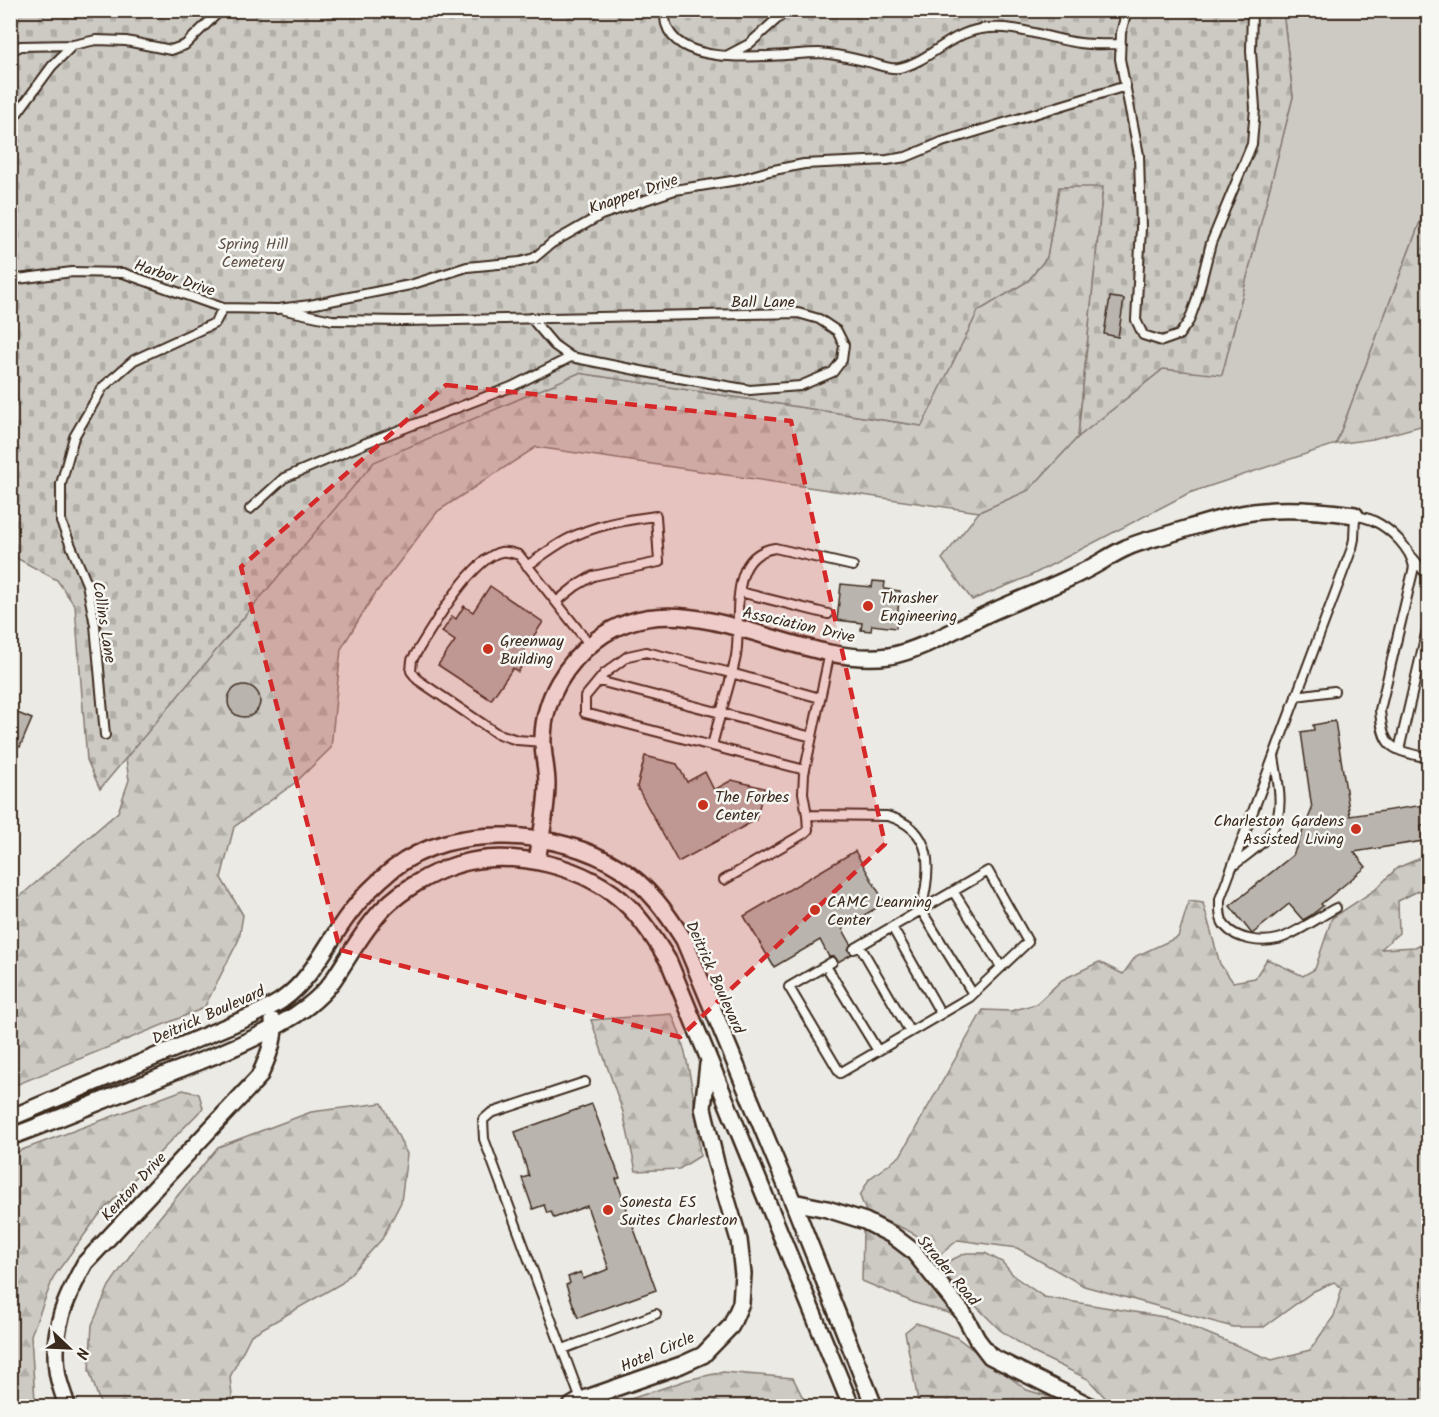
<svg xmlns="http://www.w3.org/2000/svg" width="1439" height="1417" font-family="Kalam,sans-serif">
<defs>
<pattern id="forest-firs" width="22" height="20" patternUnits="userSpaceOnUse" patternTransform="scale(1.5)"><rect width="22" height="20" fill="#cdcac4"/><path d="M5 1l3.5 6h-7zM16 11l3.5 6h-7z" fill="#b1aea8"/></pattern>
<pattern id="cemetery-stones" width="16" height="16" patternUnits="userSpaceOnUse" patternTransform="scale(1.5)"><rect width="16" height="16" fill="#cdcac4"/><path d="M2 7V4a2 2 0 0 1 4 0v3zM10 15v-3a2 2 0 0 1 4 0v3z" fill="#b1aea8"/></pattern>
</defs>
<rect width="100%" height="100%" fill="#ebeae5"/>
<filter id="ink" filterUnits="userSpaceOnUse"><feTurbulence type="fractalNoise" baseFrequency=".0167" numOctaves="2"/><feDisplacementMap in="SourceGraphic" scale="12" xChannelSelector="R" yChannelSelector="G"/><feConvolveMatrix kernelMatrix="1 2 1 2 8 2 1 2 1" color-interpolation-filters="sRGB"/></filter>
<g filter="url(#ink)">
<path fill="#cdcac4" stroke="#847a71" stroke-width="1.5" d="M 1283,11 L 1428,11 L 1428,201 L 1336,444 L 1189,493 L 1030,576 L 972,600 L 942,559 L 979,512 L 1029,490 L 1078,437 L 1163,369 L 1222,374 L 1293,97 Z"/>
<path fill="url(#forest-firs)" stroke="#847a71" stroke-width="1.5" d="M 1103,186 L 1078,437 L 1029,490 L 979,512 L 536,447 L 438,511 L 372,598 L 341,649 L 331,748 L 296,782 L 234,827 L 221,878 L 243,915 L 239,939 L 204,1008 L 11,1087 L 11,1010 L 19,1003 L 17,986 L 11,964 L 11,904 L 118,812 L 129,780 L 106,625 L 369,451 L 579,373 L 921,426 L 978,311 L 1028,281 L 1047,257 L 1059,187 Z
M 1428,201 L 1428,424 L 1373,439 L 1336,444 Z
M 1428,855 L 1428,886 L 1398,901 L 1399,933 L 1381,949 L 1415,947 L 1428,941 L 1428,1406 L 1113,1406 L 1088,1379 L 1034,1353 L 1000,1330 L 950,1280 L 945,1270 L 949,1261 L 966,1253 L 985,1253 L 1002,1262 L 1015,1277 L 1044,1297 L 1170,1318 L 1272,1360 L 1310,1350 L 1334,1316 L 1342,1288 L 1334,1282 L 1314,1291 L 1264,1327 L 1233,1327 L 1084,1286 L 1017,1248 L 958,1240 L 936,1258 C 927,1232 890,1224 867,1214 L 860,1196 L 869,1179 L 900,1156 L 983,1010 L 1011,1011 L 1036,1004 L 1062,980 L 1099,962 L 1123,974 L 1136,956 L 1178,937 L 1189,901 L 1203,903 L 1220,964 L 1233,982 L 1255,978 L 1267,959 L 1303,976 L 1315,969 L 1332,918 L 1375,890 L 1397,868 Z
M 672,1014 C 689,1051 697,1114 700,1156 L 679,1169 L 636,1171 L 623,1112 L 591,1020 Z
M 183,1090 L 199,1094 L 203,1108 L 99,1215 L 54,1276 L 31,1335 L 35,1401 L 38,1406 L 11,1406 L 11,1154 Z
M 382,1103 L 407,1154 L 401,1202 L 382,1239 L 342,1283 L 251,1335 L 230,1377 L 233,1406 L 101,1406 L 89,1370 L 92,1325 L 109,1286 L 140,1241 L 218,1147 L 311,1112 Z
M 863,1230 L 892,1242 L 949,1303 L 951,1314 L 915,1303 L 862,1281 Z
M 916,1323 L 956,1337 L 1027,1390 L 1066,1402 L 1071,1406 L 919,1406 L 905,1332 Z
M 723,1372 L 793,1378 L 807,1406 L 610,1406 L 687,1380 Z"/>
<path fill="url(#cemetery-stones)" stroke="#847a71" stroke-width="1.5" d="M 11,11 L 1283,11 L 1293,97 L 1222,375 L 1163,369 L 1078,437 L 1103,187 L 1059,187 L 1047,257 L 1028,281 L 978,311 L 922,426 L 579,373 L 374,462 L 100,789 L 87,760 L 75,606 L 57,580 L 11,555 Z"/>
<path fill="#bab4ae" stroke="#3b2a1e" stroke-width="1.5" d="M 1110,297 L 1124,299 L 1118,337 L 1104,334 Z
M 873,581 L 885,582 L 884,589 L 900,591 L 896,628 L 872,625 L 871,631 L 861,630 L 862,623 L 837,620 L 841,584 L 872,587 Z
M 490,586 L 543,622 L 520,657 L 526,660 L 518,672 L 513,668 L 491,700 L 438,665 L 455,641 L 442,632 L 452,616 L 456,619 L 464,606 L 473,612 Z
M228 701a16 16 0 1 1 32 0a16 16 0 1 1-32 0Z
M 15,712 L 32,719 L 20,747 L 10,743 L 10,722 Z
M 1335,721 L 1350,816 L 1424,805 L 1427,826 L 1421,826 L 1423,841 L 1354,852 L 1366,867 L 1321,904 L 1323,906 L 1310,916 L 1303,920 L 1289,904 L 1252,934 L 1230,906 L 1293,855 L 1312,809 L 1301,732 L 1314,730 L 1313,725 Z
M 645,756 L 677,764 L 687,782 L 705,772 L 714,790 L 732,780 L 764,788 L 756,820 L 678,862 L 637,787 Z
M 855,851 L 885,903 L 842,928 L 851,944 L 848,950 L 852,954 L 838,962 L 835,957 L 829,957 L 820,940 L 774,967 L 744,916 Z
M 592,1104 L 620,1178 L 616,1179 L 656,1290 L 578,1318 L 566,1285 L 570,1283 L 568,1277 L 581,1272 L 583,1279 L 609,1269 L 587,1206 L 554,1218 L 551,1212 L 547,1213 L 544,1205 L 533,1209 L 522,1178 L 529,1176 L 515,1132 Z"/>
<g fill="none" stroke-linecap="round" stroke-linejoin="round">
<g stroke="#3b2a1e" stroke-width="12">
<path id="lane" d="M 665,10 C 665,15 665,20 666,24 C 680,72 783,53 819,53 C 835,54 852,58 868,62 C 877,64 890,70 899,68 C 929,62 948,34 981,29 C 1015,23 1047,39 1080,43 C 1093,45 1107,44 1121,44
M 1127,10 L 1121,33 L 1120,59 L 1139,155 L 1141,228 L 1136,320 L 1143,335 L 1162,341 L 1179,335 L 1189,321 L 1196,302 L 1211,243 L 1252,144 L 1255,108 L 1251,51 L 1252,10
M 10,51 L 21,46 L 73,45
M 728,55 L 749,44 L 787,10
M 10,123 L 52,66 L 73,45 L 96,40 L 126,41 L 171,50 L 185,45 L 221,10
M 10,280 L 72,272 L 123,273 L 223,308 L 278,309 L 310,305 L 410,285 L 467,267 L 520,262 L 534,258 L 552,243 L 601,215 L 675,190 L 738,180 L 769,171 L 804,164 L 887,160 L 906,157 L 942,142 L 1126,86
M 285,310 L 332,320 L 405,321 L 798,313 L 819,319 L 837,331 L 844,345 L 842,360 L 833,372 L 800,386 L 750,390 L 656,374 L 571,357 L 554,345 L 531,318
M 250,509 L 284,478 L 366,443 L 511,387 L 571,357
M 1413,558 L 1428,576
M 527,566 C 540,557 553,547 566,540 C 594,525 625,520 656,516 L 659,562 L 593,576 L 576,586 L 556,602
M 740,592 L 828,614
M 599,681 L 812,737
M 1296,696 L 1334,691
M 820,698 L 731,673 L 646,652 L 628,656 L 604,674 L 585,697 L 585,713 L 712,746 C 719,716 730,686 736,656 C 742,621 726,555 775,548 L 853,566
M 105,735 L 95,625 L 87,584 L 61,522 L 61,484 L 74,437 L 103,387 L 134,360 L 215,323 L 223,308
M 543,742 L 517,740 L 496,733 L 418,680 L 411,671 L 412,660 C 428,634 471,558 501,552 C 507,551 513,553 519,555 L 590,645
M 712,746 L 805,770
M 1399,750 L 1428,625
M 807,815 L 803,793 L 804,774 L 830,652
M 1233,866 C 1246,855 1263,845 1272,830 C 1286,809 1277,779 1274,756
M 724,880 L 805,833 L 808,830 L 807,815 L 887,816 C 936,829 931,871 921,910 L 973,994
M 953,891 L 1001,967
M 1336,908 C 1320,916 1294,935 1278,939 C 1261,943 1237,940 1225,926 C 1219,919 1220,908 1220,899 L 1352,548 L 1354,539 L 1355,515 C 1361,517 1368,518 1374,521 C 1391,529 1411,549 1414,567 L 1380,710 C 1383,751 1393,749 1428,758
M 892,927 L 941,1014
M 860,946 L 910,1032
M 832,962 L 789,987 L 840,1073 L 970,997 L 1028,942 L 988,871 L 854,949
M 826,966 L 878,1051
M 563,1349 L 656,1314
M 581,1400 L 484,1139 L 483,1120 L 491,1113 L 585,1082"/>
</g>
<g stroke="#3b2a1e" stroke-width="20">
<path id="street" d="M 537,861 C 541,836 547,809 547,784 C 547,768 542,753 543,737 C 544,698 566,663 596,640 C 681,573 796,670 889,656 C 923,650 962,625 994,611 C 1023,598 1052,587 1080,573 C 1096,566 1110,555 1126,548 C 1138,542 1153,539 1166,535 C 1193,527 1233,513 1262,511 C 1292,508 1325,511 1355,515
M 10,1118 L 254,1015 C 263,1010 274,1006 282,1000 C 313,978 327,943 349,914 C 361,898 377,882 393,869 C 453,821 559,829 621,869 C 648,886 667,913 684,940 L 793,1202 L 874,1406
M 10,1137 C 64,1117 117,1095 170,1073 C 208,1058 247,1044 282,1023 C 299,1014 319,999 331,983 C 348,959 362,931 383,909 C 402,890 430,873 456,865 C 510,847 589,866 629,907 C 645,923 657,942 669,962 L 851,1406
M 793,1202 L 827,1209 L 865,1221 L 892,1235 L 913,1251 L 963,1313 L 977,1339 L 990,1356 L 1090,1406
M 67,1406 C 64,1395 58,1382 57,1370 C 52,1327 65,1300 85,1263 L 259,1077 C 266,1062 277,1037 273,1021
M 571,1406 L 581,1400 L 681,1365 L 703,1355 L 731,1326 L 741,1303 L 743,1274 L 739,1240 L 716,1163 L 703,1108 L 708,1064"/>
</g>
<use href="#lane" stroke="#f6f6f2" stroke-width="8"/>
<use href="#street" stroke="#f6f6f2" stroke-width="15"/>
</g>
</g>
<path fill="#d62828" fill-opacity="0.2" stroke="#d62828" stroke-width="4.5" stroke-dasharray="12 8" stroke-linejoin="round" d="M 446,385 L 791,421 L 885,844 L 680,1037 L 340,950 L 241,567 Z"/>
<g fill="#c8321e" stroke="#f6f6f2" stroke-width="2">
<circle cx="868" cy="606" r="6"/>
<circle cx="488" cy="649" r="6"/>
<circle cx="703" cy="805" r="6"/>
<circle cx="1356" cy="829" r="6"/>
<circle cx="815" cy="910" r="6"/>
<circle cx="608" cy="1210" r="6"/>
</g>
<g text-anchor="middle" stroke-width="5" stroke-linejoin="round" paint-order="stroke">
<g font-size="16" fill="#3b2a1e" stroke="#f6f6f2">
<text transform="translate(633 193) rotate(-19)" y="6">Knapper Drive</text>
<text transform="translate(175 277) rotate(19)" y="6">Harbor Drive</text>
<text x="763" y="307">Ball Lane</text>
<text transform="translate(105 622) rotate(81)" y="6">Collins Lane</text>
<text transform="translate(799 624) rotate(13)" y="6">Association Drive</text>
<text transform="translate(716 977) rotate(66)" y="6">Deitrick Boulevard</text>
<text transform="translate(208 1014) rotate(-24)" y="6">Deitrick Boulevard</text>
<text transform="translate(133 1186) rotate(-47)" y="6">Kenton Drive</text>
<text transform="translate(949 1270) rotate(50)" y="6">Strader Road</text>
<text transform="translate(657 1351) rotate(-23)" y="6">Hotel Circle</text>
</g>
<g font-size="16" fill="#605248" stroke="#f6f6f2">
<text x="253" y="249">Spring Hill<tspan x="253" dy="18">Cemetery</tspan></text>
</g>
<g font-size="16" fill="#3b2a1e" stroke="#f6f6f2" text-anchor="start">
<text x="880" y="603">Thrasher<tspan x="880" dy="18">Engineering</tspan></text>
<text x="500" y="646">Greenway<tspan x="500" dy="18">Building</tspan></text>
<text x="715" y="802">The Forbes<tspan x="715" dy="18">Center</tspan></text>
<text x="1344" y="826" text-anchor="end">Charleston Gardens<tspan x="1344" dy="18">Assisted Living</tspan></text>
<text x="827" y="907">CAMC Learning<tspan x="827" dy="18">Center</tspan></text>
<text x="620" y="1207">Sonesta ES<tspan x="620" dy="18">Suites Charleston</tspan></text>
</g>
</g>
<rect width="1439" height="1417" fill="none" stroke="#f6f6f2" stroke-width="36"/>
<rect x="18" y="18" width="1403" height="1381" fill="none" stroke="#3b2a1e" stroke-width="2" filter="url(#ink)"/>
<g transform="translate(69 1348) rotate(113)" stroke="#f6f6f2" stroke-width="4.5" paint-order="stroke">
<path d="M0-4.5L10 22L0 15L-10 22Z" fill="#3b2a1e"/>
<text y="-9" font-size="16" font-weight="bold" text-anchor="middle" fill="#3b2a1e">N</text>
</g>
</svg>
